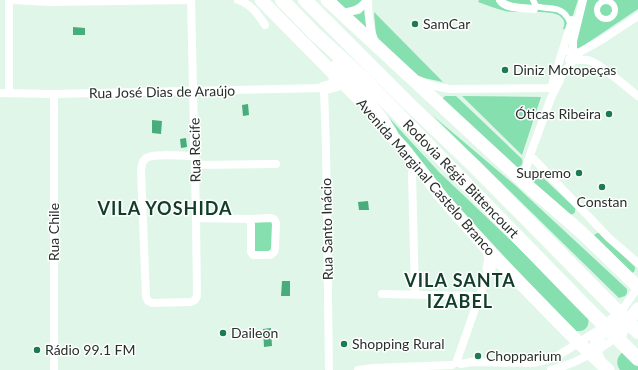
<svg xmlns="http://www.w3.org/2000/svg" width="638" height="370" font-family="Lato,sans-serif">
<rect width="100%" height="100%" fill="#e0f6e9"/>
<path fill="#85dfaf" d="M 336,0 L 362,0 C 357,6 352,8 344,8 Z
M 479,0 L 578,0 L 568,30 L 563,29 C 565,24 565,21 561,17 C 554,9 517,14 505,11 C 497,9 487,5 478,2 Z
M 585,0 L 638,0 L 638,9 L 577,50 L 575,48 Z
M 366,8 L 367,30 L 350,15 L 360,14 Z
M 374,12 L 443,82 L 424,78 L 409,72 L 381,46 L 376,35 Z
M 367,94 L 439,172 L 518,247 L 588,318 C 590,326 585,332 576,331 L 544,299 L 432,179 Z
M 445,96 L 456,96 L 522,159 C 523,163 522,166 518,168 L 443,101 L 443,98 Z
M 462,96 L 541,97 L 522,155 Z
M 432,115 L 516,186 L 627,289 L 627,293 L 625,296 L 619,298 Z
M 532,172 L 537,172 L 575,208 C 576,212 574,215 570,214 L 530,179 L 530,174 Z
M 254,221 L 272,222 L 273,249 L 269,252 L 255,251 Z
M 597,233 L 599,233 L 635,267 L 635,269 L 634,272 L 632,273 L 594,235 Z
M 624,351 L 638,366 L 638,370 L 620,370 C 615,363 617,356 624,351 Z"/>
<path fill="#48ac7b" d="M 73,27 L 85,28 L 85,35 L 73,35 Z
M 248,104 L 249,115 L 243,116 L 242,105 Z
M 152,120 L 162,121 L 161,134 L 152,133 Z
M 186,138 L 187,147 L 181,148 L 180,139 Z
M 368,201 L 369,210 L 359,210 L 358,202 Z
M 282,281 L 290,281 L 290,296 L 281,296 Z
M 271,328 L 272,346 L 264,347 L 263,329 Z"/>
<g fill="none" stroke-linecap="round" stroke-linejoin="round">
<path stroke="#fff" stroke-width="6" d="M 533,0 L 536,6 C 546,10 560,5 567,17 C 569,19 570,23 571,26
M597 10a9 9 0 1 1 18 0a9 9 0 1 1-18 0Z"/>
<path stroke="#fff" stroke-width="8" d="M 11,0 L 49,2 L 189,0
M 191,0 L 196,218 L 197,296 L 195,300 L 191,302 L 152,303 L 148,301 L 146,297 L 141,170 C 142,165 142,161 146,158 C 153,153 185,156 195,156
M 238,0 C 251,4 258,14 265,25
M 368,0 C 368,14 369,29 375,42
M 500,0 C 505,9 524,8 534,9
M 339,12 C 351,13 361,10 367,0
M 568,51 L 575,53 L 580,52 L 603,39 L 638,16
M 569,59 C 575,61 581,59 587,60 C 599,62 627,88 638,96
M 418,80 L 430,85 L 449,89 L 549,88 L 556,88
M 551,88 L 572,20
M 0,93 L 54,94 L 324,88 L 326,147 L 329,370
M 9,93 L 9,0
M 530,155 L 609,238 L 638,263
M 195,165 L 276,164
M 412,173 L 415,295
M 528,185 L 525,176 L 525,172 L 530,155 L 551,98 L 563,74 L 573,61 L 573,41 L 583,0
M 196,218 L 251,219
M 271,218 L 274,219 L 276,223 L 275,249 L 274,252 L 270,255 L 253,255 L 251,252 L 251,219 Z
M 382,294 L 479,296
M 618,316 L 638,287
M 456,363 L 489,269
M 461,364 L 471,362 L 533,363 L 546,360 L 559,355 L 602,328
M 54,370 L 54,94
M 358,370 L 373,368 L 452,365
M 551,370 C 575,364 598,351 618,336"/>
<path stroke="#fff" stroke-width="13" d="M 261,0 L 332,72 L 358,98
M 327,0 L 529,187 L 581,232 L 638,287
M 324,88 L 336,85 L 337,84 L 336,79 L 333,73
M 383,126 L 403,148 L 444,200 L 493,255 L 579,343 L 608,370
M 488,249 L 491,258 L 489,269
M 620,335 L 623,327 L 638,309
M 600,363 C 594,353 594,342 602,333 C 605,328 609,327 612,321"/>
<g stroke="#fff" stroke-width="14">
<path id="s1" d="M 282,0 L 315,34 L 361,76 L 582,303 L 638,359"/>
<path d="M 305,0 L 410,105 L 474,166 L 638,332"/>
<path d="M 338,65 L 382,120 L 391,134"/>
</g>
</g>
<g fill="#1c7b51" stroke="#fff" stroke-width="1.5">
<circle cx="415" cy="24" r="4"/>
<circle cx="505" cy="70" r="4"/>
<circle cx="609" cy="114" r="4"/>
<circle cx="579" cy="173" r="4"/>
<circle cx="602" cy="187" r="4"/>
<circle cx="223" cy="333" r="4"/>
<circle cx="344" cy="344" r="4"/>
<circle cx="37" cy="350" r="4"/>
<circle cx="478" cy="356" r="4"/>
</g>
<g text-anchor="middle" stroke-width="3" stroke-linejoin="round" paint-order="stroke">
<g font-size="14" fill="#28302b" stroke="#fff" text-anchor="start">
<text x="423" y="29">SamCar</text>
<text x="513" y="75">Diniz Motopeças</text>
<text x="601" y="119" text-anchor="end">Óticas Ribeira</text>
<text x="571" y="178" text-anchor="end">Supremo</text>
<text x="602" y="207" text-anchor="middle">Constan</text>
<text x="231" y="338">Daileon</text>
<text x="352" y="349">Shopping Rural</text>
<text x="45" y="355">Rádio 99.1 FM</text>
<text x="486" y="361">Chopparium</text>
</g>
<g font-size="14" fill="#28302b" stroke="#fff">
<text transform="translate(162 92) rotate(-1)" y="5">Rua José Dias de Araújo</text>
<text transform="translate(195 150) rotate(-91)" y="5">Rua Recife</text>
<text transform="translate(426 177) rotate(49)" y="5">Avenida Marginal Castelo Branco</text>
<text dy="5" stroke="none"><textPath href="#s1" startOffset="253">Rodovia Régis Bittencourt</textPath></text>
<text transform="translate(327 229) rotate(-91)" y="5">Rua Santo Inácio</text>
<text transform="translate(54 232) rotate(-90)" y="5">Rua Chile</text>
</g>
<g font-size="18" font-weight="bold" letter-spacing="1" fill="#123d29" stroke="#fff">
<text x="165" y="215">VILA YOSHIDA</text>
<text x="460" y="287">VILA SANTA<tspan x="460" dy="21">IZABEL</tspan></text>
</g>
</g>
</svg>
